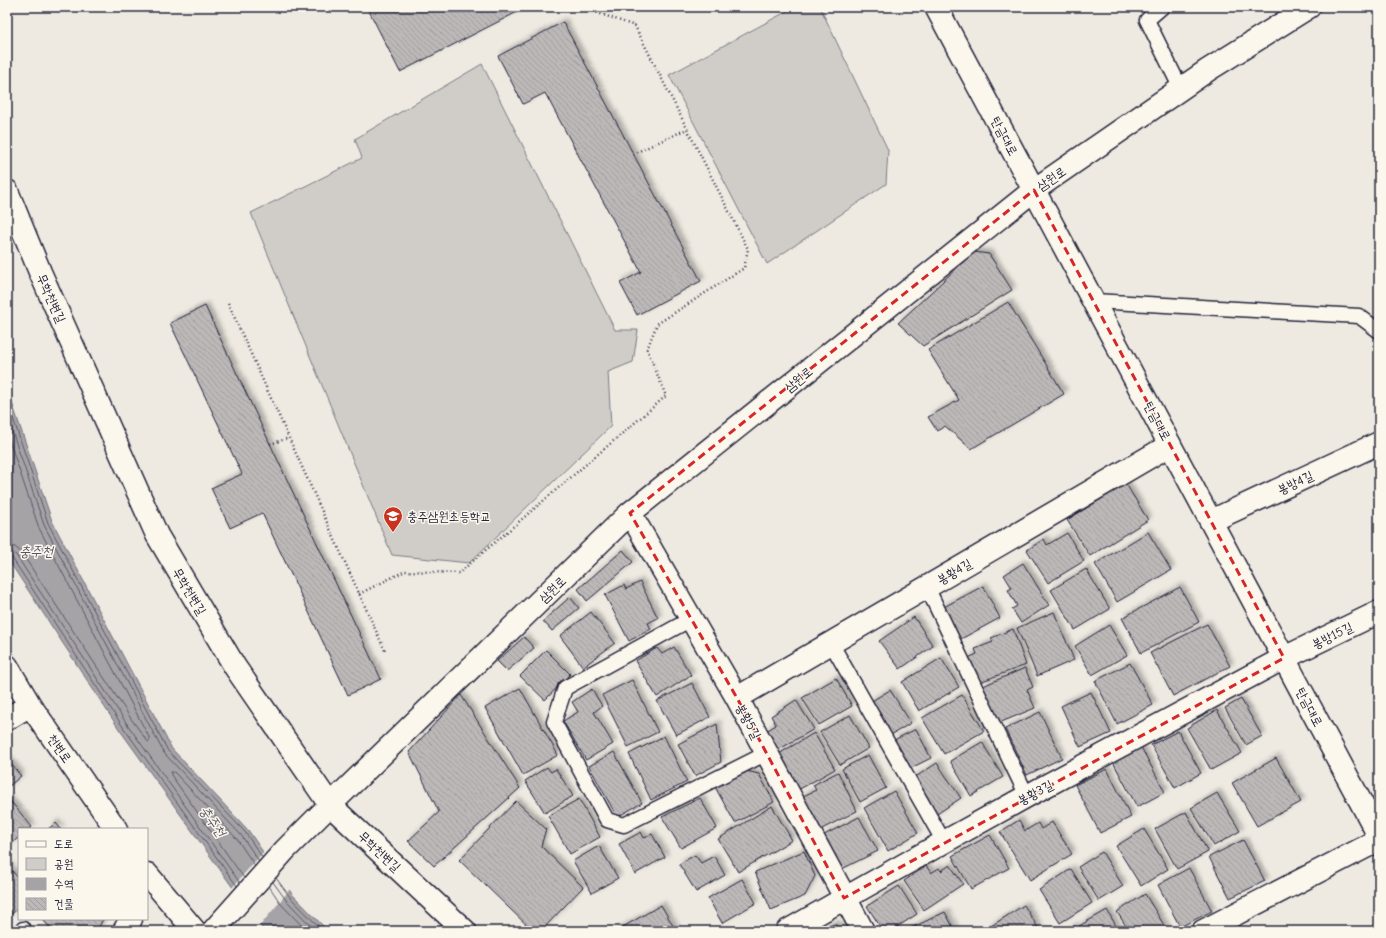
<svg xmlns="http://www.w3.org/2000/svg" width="1386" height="938" font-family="'Comic Neue','Poor Story',sans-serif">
<defs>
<pattern id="building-back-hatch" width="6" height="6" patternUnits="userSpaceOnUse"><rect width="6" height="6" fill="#bcb8b8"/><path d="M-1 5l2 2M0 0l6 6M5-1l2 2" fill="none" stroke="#a19e9f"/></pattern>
<filter id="shadow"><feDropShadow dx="3.5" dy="-3.5" stdDeviation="2" flood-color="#0004"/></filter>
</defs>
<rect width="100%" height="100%" fill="#eeeae2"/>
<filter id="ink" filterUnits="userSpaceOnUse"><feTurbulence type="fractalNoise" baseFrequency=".025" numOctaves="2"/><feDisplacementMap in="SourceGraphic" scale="8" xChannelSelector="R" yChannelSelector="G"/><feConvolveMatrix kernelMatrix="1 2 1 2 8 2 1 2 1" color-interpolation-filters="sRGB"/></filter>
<g filter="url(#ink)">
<path fill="#d0cdc9" stroke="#797882" d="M 795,7 L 820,7 L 888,150 L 886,184 L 767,264 L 669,75 Z
M 482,64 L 615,330 L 638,330 L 633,362 L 608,372 L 611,426 L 469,563 L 392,555 L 251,213 L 362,158 L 355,139 Z"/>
<path fill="#a6a3a7" stroke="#716f7c" d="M 7,392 L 10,397 L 52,521 L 172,749 L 248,830 L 292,894 L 328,931 L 264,931 L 119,729 L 7,558 Z"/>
<path fill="#eeeae2" d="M 265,850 L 291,888 L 259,927 L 231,889 Z"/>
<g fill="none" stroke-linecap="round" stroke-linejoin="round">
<path stroke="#575666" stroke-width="1" d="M 7,400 L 48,523 L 168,751 L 245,832 L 262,857
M 7,416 L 44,525 L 164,753 L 241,835 L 259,861
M 7,434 L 39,528 L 150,739 L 149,742 L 147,741 L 132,720 L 21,552 L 15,547 L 7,545
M 7,551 L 12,552 L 16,555 L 127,724 L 240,883
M 7,556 L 12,558 L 123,727 L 237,886
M 244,878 L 171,775 L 171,772 L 174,772 L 237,839 L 255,866
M 276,878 L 290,897 L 323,931
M 273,882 L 286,900 L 316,931
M 269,886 L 281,904 L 307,931"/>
</g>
<path fill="url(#building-back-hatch)" stroke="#22223b" filter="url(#shadow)" d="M 367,7 L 527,7 L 400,72 Z
M 563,22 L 701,281 L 637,315 L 620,283 L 641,272 L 545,93 L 523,104 L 498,56 Z
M 974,252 L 989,254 L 1012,290 L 923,346 L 898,323 Z
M 1008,302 L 1064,394 L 971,449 L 945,426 L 937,431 L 928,417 L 959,400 L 928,350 Z
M 205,306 L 381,679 L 348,695 L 262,513 L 230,528 L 211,488 L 242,474 L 170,323 Z
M 1126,484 L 1148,520 L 1090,556 L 1067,520 Z
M 1148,532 L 1171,570 L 1117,602 L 1095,564 Z
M 1067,533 L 1084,561 L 1048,583 L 1027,550 L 1044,539 L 1047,545 Z
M 623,550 L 633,562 L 587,601 L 578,589 Z
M 1023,563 L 1049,605 L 1021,623 L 1012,609 L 1017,606 L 1008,590 L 1012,588 L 1004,575 Z
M 1086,569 L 1110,609 L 1075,630 L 1051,590 Z
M 640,582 L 658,618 L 648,623 L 651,629 L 629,641 L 605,595 L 624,585 L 626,589 Z
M 983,586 L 1000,618 L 959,640 L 942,608 Z
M 1180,587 L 1199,622 L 1141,653 L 1122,618 Z
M 570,597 L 579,608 L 552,631 L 543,621 Z
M 591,612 L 615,643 L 583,667 L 560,636 Z
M 1054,612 L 1074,660 L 1037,676 L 1017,628 Z
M 914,617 L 933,646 L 900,669 L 879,641 Z
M 1207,624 L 1230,666 L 1173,696 L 1150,653 Z
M 1109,625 L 1127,655 L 1092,675 L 1075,646 Z
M 1013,629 L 1026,665 L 977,683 L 968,658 L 977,654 L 975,649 L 993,642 L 991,638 Z
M 524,637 L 534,648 L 507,671 L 497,661 Z
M 674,647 L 691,675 L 657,697 L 635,661 L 657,648 L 662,654 Z
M 546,650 L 570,674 L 545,700 L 520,676 Z
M 941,658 L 959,687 L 919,711 L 902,682 Z
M 1130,663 L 1153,705 L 1117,724 L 1095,681 Z
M 1025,668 L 1033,687 L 1027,690 L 1035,708 L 999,723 L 983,686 Z
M 836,678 L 852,706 L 819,725 L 802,698 Z
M 632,680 L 658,732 L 628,747 L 602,695 Z
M 692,683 L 710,717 L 676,735 L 657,701 Z
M 520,688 L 558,755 L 523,775 L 485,708 Z
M 592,689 L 602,706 L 594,712 L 613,744 L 586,760 L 563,721 L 578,712 L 572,702 Z
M 890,690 L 911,723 L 891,735 L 870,702 Z
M 1091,692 L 1111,733 L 1080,747 L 1061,706 Z
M 461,695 L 520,788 L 434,866 L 408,841 L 439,812 L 409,752 Z
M 962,695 L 984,731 L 944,754 L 922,718 Z
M 1241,699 L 1262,736 L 1246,745 L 1225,708 Z
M 796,700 L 814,729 L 778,750 L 766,731 L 776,725 L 771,716 Z
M 1217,710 L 1242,753 L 1211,770 L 1187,728 Z
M 1040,712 L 1062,758 L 1027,775 L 1005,729 Z
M 850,715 L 869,748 L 840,765 L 820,732 Z
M 717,724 L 721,762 L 695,776 L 678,744 Z
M 916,729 L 931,758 L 909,769 L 894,740 Z
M 1178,731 L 1201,773 L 1175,788 L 1151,745 Z
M 814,733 L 835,769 L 798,790 L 777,755 Z
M 664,736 L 687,782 L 651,800 L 629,754 Z
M 982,742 L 1003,777 L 971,796 L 950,761 Z
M 1141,747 L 1165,792 L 1137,807 L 1113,762 Z
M 614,752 L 642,803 L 617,817 L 589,766 Z
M 868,755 L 886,788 L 860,802 L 842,769 Z
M 1276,758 L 1301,802 L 1257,826 L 1232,783 Z
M 7,759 L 21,776 L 7,788 Z
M 937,763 L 961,798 L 934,816 L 911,780 Z
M 547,767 L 551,772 L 556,769 L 573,796 L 545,813 L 525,781 Z
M 1107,769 L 1131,817 L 1100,833 L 1075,785 Z
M 746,771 L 759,774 L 774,802 L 735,823 L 715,787 Z
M 838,772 L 857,811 L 818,831 L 801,797 L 816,790 L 813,785 Z
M 894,791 L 918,833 L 888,851 L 864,808 Z
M 1217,793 L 1240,831 L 1214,846 L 1191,808 Z
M 7,797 L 32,827 L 29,829 L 19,829 L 19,837 L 9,846 L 7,844 Z
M 700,798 L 717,828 L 681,848 L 662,817 Z
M 579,799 L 600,837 L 570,854 L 548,816 Z
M 516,801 L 546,829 L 541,846 L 583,887 L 541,931 L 533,931 L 459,860 Z
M 772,806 L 792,840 L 738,872 L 718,839 Z
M 1186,812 L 1208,852 L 1177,869 L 1155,829 Z
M 859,817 L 878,851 L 842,869 L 824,835 Z
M 1019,820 L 1025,831 L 1038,823 L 1041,829 L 1052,822 L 1072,854 L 1030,880 L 1000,832 Z
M 56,823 L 61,829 L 48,829 Z
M 1144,829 L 1168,869 L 1141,886 L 1116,846 Z
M 641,832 L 644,838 L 652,834 L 665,857 L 635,874 L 619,844 Z
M 990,835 L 1009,868 L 971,889 L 952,856 Z
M 1243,840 L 1265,881 L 1230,898 L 1209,857 Z
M 599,846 L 618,878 L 592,893 L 573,861 Z
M 804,851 L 815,876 L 805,896 L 771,910 L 755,872 Z
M 1102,852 L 1123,886 L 1099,901 L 1078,867 Z
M 695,855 L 701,863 L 714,856 L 725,875 L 696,892 L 679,864 Z
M 7,865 L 19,879 L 19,908 L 9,916 L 7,913 Z
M 950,865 L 963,884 L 924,910 L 904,881 L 926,866 L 931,873 L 939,868 L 941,871 Z
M 1189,868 L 1212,911 L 1180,927 L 1158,885 Z
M 1071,869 L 1092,903 L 1060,923 L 1039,890 Z
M 742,879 L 756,903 L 722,923 L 708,898 Z
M 899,886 L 917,914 L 891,931 L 883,931 L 867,906 Z
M 1145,894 L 1167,930 L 1166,931 L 1129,931 L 1117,912 Z
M 661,905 L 676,931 L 616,931 Z
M 1024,905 L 1040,931 L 990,931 L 988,928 Z
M 1107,910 L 1119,931 L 1082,931 L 1079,926 Z
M 945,912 L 955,931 L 905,931 Z
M 42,919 L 103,919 L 97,931 L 53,931 Z
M 834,924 L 847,931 L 819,931 Z
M 1075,926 L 1078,931 L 1067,931 Z"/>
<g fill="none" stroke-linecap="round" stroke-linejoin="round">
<g stroke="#22223b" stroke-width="17">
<path id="service" d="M 1162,7 L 1147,20 L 1181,89
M 1094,301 L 1359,316 L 1379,331
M 927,587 L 1027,796
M 691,619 L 565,688 L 554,722 L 607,820 L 624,825 L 767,753
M 831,643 L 944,842
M 23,929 L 25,931"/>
</g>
<g stroke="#22223b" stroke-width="25">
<path id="minor" d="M 7,191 L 40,272 L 157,535 L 235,667 L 330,805 L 465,931
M 630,513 L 737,698 L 863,931
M 1211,521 L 1379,443
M 7,666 L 30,705 L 116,829
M 737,698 L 1170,445
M 7,719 L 30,705
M 147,874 L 195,931
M 124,931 L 131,919
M 213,931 L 285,850 L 330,805 L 630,513 L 1034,190 L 1208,70 L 1309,7
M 787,931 L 944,842 L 1027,796 L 1284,658 L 1379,612
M 1203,931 L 1379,840"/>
</g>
<g stroke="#22223b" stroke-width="25">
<path id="secondary" d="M 936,7 L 1379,836"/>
</g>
<path stroke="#22223b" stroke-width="2.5" stroke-dasharray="1 3" stroke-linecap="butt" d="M 633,154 L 687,129
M 228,303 L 386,653
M 270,444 L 289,438
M 359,594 L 405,571 L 459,573 L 666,396 L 647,349 L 657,324 L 744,268 L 748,249 L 635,26 L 595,12"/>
<use href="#service" stroke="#fbf7ec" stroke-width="14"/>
<use href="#minor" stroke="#fbf7ec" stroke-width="22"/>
<use href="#secondary" stroke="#fbf7ec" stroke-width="22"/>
</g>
</g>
<path fill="none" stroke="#d62828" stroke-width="3" stroke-dasharray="8 5" stroke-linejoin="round" d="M 1034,190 L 1284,658 L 844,898 L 737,698 L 630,513 Z"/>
<defs>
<g id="school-pin" transform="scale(1)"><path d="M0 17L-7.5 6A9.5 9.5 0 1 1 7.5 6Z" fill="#c8321e" stroke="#fbf7ec"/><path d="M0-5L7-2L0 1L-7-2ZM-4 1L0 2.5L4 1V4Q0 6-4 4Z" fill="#fff"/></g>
</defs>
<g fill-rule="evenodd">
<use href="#school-pin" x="393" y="516"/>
</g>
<g text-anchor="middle" stroke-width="3" stroke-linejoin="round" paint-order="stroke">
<g font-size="13" fill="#22223b" stroke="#fbf7ec">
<text transform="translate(1005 136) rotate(62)" y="5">탄금대로</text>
<text transform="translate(1051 178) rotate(-34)" y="5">삼원로</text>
<text transform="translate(52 298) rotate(66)" y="5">무학천변길</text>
<text transform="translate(798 379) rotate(-39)" y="5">삼원로</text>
<text transform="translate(1158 421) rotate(62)" y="5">탄금대로</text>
<text transform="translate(1295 482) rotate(-25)" y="5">봉방4길</text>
<text transform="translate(954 571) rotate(-30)" y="5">봉황4길</text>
<text transform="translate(552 589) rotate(-44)" y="5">삼원로</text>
<text transform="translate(190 591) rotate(59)" y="5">무학천변길</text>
<text transform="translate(1332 635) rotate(-26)" y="5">봉방15길</text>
<text transform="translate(1310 707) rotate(62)" y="5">탄금대로</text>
<text transform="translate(749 721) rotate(62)" y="5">봉황5길</text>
<text transform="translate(60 748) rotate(55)" y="5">천변로</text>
<text transform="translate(1035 792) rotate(-28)" y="5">봉황3길</text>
<text transform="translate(380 851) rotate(43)" y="5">무학천변길</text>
</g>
<g font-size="13" fill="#22223b" stroke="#fbf7ec" text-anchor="start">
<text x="407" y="521">충주삼원초등학교</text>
</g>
<g font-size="14" font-style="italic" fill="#575666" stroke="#fbf7ec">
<text x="36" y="556">충주천</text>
<text transform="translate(213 821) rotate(55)" y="5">충주천</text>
</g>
</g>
<rect width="1386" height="938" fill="none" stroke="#fbf7ec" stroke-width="24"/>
<rect x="12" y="12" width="1362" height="914" fill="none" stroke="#22223b" stroke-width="1.5" filter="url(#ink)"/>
<rect x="18" y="828" width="130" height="92" fill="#fbf7ec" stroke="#a4a2a5"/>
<rect x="26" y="841" width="20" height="6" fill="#fbf7ec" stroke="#a4a2a5"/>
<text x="54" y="848" font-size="12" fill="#22223b">도로</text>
<rect x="26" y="858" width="20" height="12" fill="#d0cdc9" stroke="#a4a2a5"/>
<text x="54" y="868" font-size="12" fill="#22223b">공원</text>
<rect x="26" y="878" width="20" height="12" fill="#a6a3a7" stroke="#a4a2a5"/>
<text x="54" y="888" font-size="12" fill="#22223b">수역</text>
<rect x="26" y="898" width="20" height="12" fill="url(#building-back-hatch)" stroke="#a4a2a5"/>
<text x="54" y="908" font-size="12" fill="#22223b">건물</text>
</svg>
